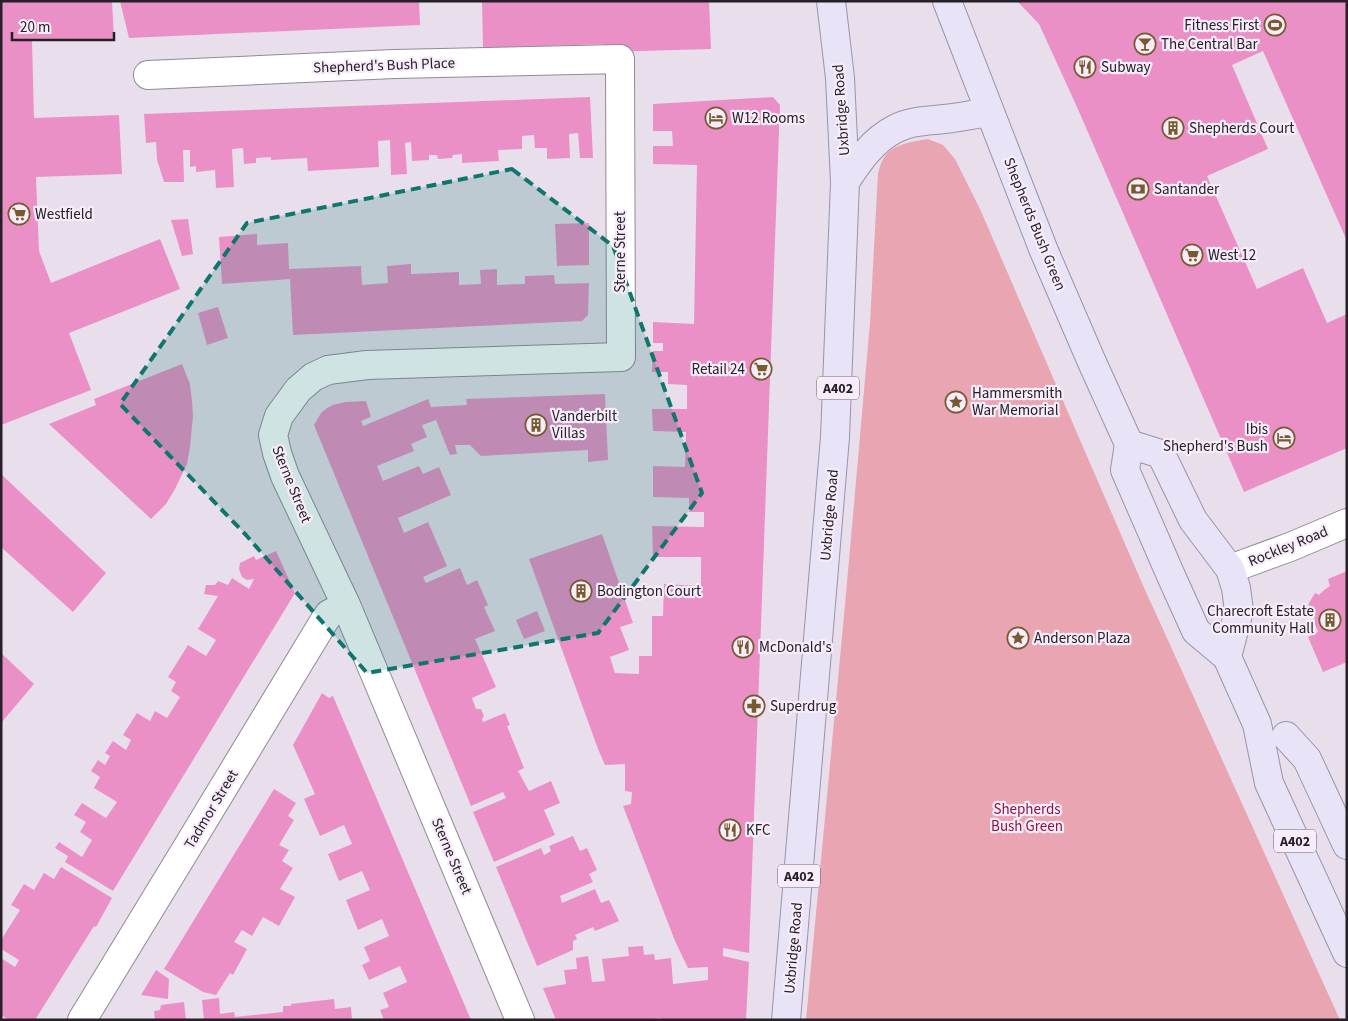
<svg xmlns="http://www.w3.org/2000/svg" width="1348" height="1021" font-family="'Source Sans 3',sans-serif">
<rect width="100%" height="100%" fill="#e9dfec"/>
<path fill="#e9a5b1" d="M 928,139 L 943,145 L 955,159 L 980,209 L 1145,590 L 1162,627 L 1340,1020 L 806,1020 L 846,594 L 870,323 L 878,173 C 879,170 880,165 882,161 C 890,144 911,142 928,139 Z"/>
<path fill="#eb90c6" d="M 1,1 L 112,1 L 114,39 L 32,40 L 34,118 L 119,115 L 122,174 L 36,177 L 39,251 L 51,283 L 160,239 L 180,289 L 69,333 L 91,390 L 1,425 Z
M 120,1 L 419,1 L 420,25 L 129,38 Z
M 482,1 L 709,1 L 711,49 L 604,52 L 604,44 L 483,48 Z
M 1017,1 L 1347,1 L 1347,241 L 1263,51 L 1232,65 L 1268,149 L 1207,176 L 1257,289 L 1303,268 L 1327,323 L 1347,314 L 1347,448 L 1244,492 L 1077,107 L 1039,24 Z
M 590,97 L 593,158 L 580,158 L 578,133 L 569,134 L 570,158 L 547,159 L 547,148 L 535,148 L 534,135 L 522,136 L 522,149 L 498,150 L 499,161 L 462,163 L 462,154 L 453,155 L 452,158 L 438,159 L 437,155 L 429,155 L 429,160 L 412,161 L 411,142 L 405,143 L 407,174 L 391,175 L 390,140 L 378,141 L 379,167 L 308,171 L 307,158 L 271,160 L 271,157 L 256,158 L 256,163 L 244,164 L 243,148 L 232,149 L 234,187 L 216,188 L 215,170 L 196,172 L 196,166 L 190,167 L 190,150 L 183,150 L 184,182 L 164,182 L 157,160 L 156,142 L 146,143 L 144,114 Z
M 773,97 L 780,105 L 749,953 L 723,948 L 723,956 L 749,962 L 746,1020 L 661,1020 L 661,1018 L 646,1020 L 556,1020 L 543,988 L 566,984 L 564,970 L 577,969 L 576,958 L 588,956 L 592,982 L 605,981 L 602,959 L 629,956 L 628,947 L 643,946 L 644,955 L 654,954 L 655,960 L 671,958 L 673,984 L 708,980 L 708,967 L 688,968 L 675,941 L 623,806 L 631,804 L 632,792 L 625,791 L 625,764 L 605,765 L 598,749 L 529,559 L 602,534 L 633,623 L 620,627 L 629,650 L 610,657 L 615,673 L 639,674 L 639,656 L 652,656 L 652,616 L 663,616 L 664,584 L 701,586 L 701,557 L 653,557 L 652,526 L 704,527 L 704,512 L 689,512 L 689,498 L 653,497 L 653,466 L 685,467 L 686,432 L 653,431 L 652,409 L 687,409 L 687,385 L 668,384 L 668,372 L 652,372 L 653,351 L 663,351 L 663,343 L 653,343 L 653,322 L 694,324 L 697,165 L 653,164 L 653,146 L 673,146 L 672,131 L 653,131 L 653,104 Z
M 188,219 L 193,254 L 182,256 L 171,220 Z
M 589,223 L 589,265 L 557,266 L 555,224 Z
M 257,234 L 257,245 L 288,243 L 289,269 L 361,266 L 362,285 L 388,283 L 387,266 L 411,264 L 411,274 L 459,272 L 459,285 L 481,284 L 480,270 L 497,269 L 497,285 L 525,284 L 525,276 L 554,275 L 555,284 L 589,283 L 588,315 L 582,321 L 293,335 L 290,279 L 222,284 L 219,237 Z
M 218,307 L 228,338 L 207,345 L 198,313 Z
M 182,364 L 190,384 L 192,401 L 193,416 L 190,447 L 187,464 L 175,489 L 166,504 L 151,519 L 49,424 L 96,405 L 94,399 Z
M 605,394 L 608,460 L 588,462 L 588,450 L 481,456 L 470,445 L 455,445 L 457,454 L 450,455 L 436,420 L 422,425 L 427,437 L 411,444 L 414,451 L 377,466 L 383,481 L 419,466 L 423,474 L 439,467 L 451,495 L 398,518 L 404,533 L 428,522 L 447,566 L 423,577 L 426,583 L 460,568 L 467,585 L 477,580 L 488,605 L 484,607 L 495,631 L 475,639 L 496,687 L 472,698 L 476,709 L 481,709 L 484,716 L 482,719 L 483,722 L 505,713 L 510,725 L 507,726 L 524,768 L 518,771 L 529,791 L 551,781 L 560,803 L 544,810 L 555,835 L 494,862 L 473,812 L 506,798 L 503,792 L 471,806 L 314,425 L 321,413 L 327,408 L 333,405 L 345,402 L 366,401 L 371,417 L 361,421 L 363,426 L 428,399 L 431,407 L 467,405 L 466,399 Z
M 1,474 L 106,573 L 73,612 L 1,547 Z
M 276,551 L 295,593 L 113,891 L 65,862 L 68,856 L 55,848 L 59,842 L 82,857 L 92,840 L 80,832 L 86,822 L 74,815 L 82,803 L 106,818 L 117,802 L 94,788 L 100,777 L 91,771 L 98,760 L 105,765 L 110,756 L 105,753 L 113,741 L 126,750 L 131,740 L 123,735 L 137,713 L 150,721 L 155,711 L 167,718 L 180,697 L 171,691 L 176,682 L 168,677 L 188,645 L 206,656 L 216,640 L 198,629 L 218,596 L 204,594 L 206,585 L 215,585 L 218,581 L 228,585 L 232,578 L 249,589 L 254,579 L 247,580 L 242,577 L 239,569 L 240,563 L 254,556 L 256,560 Z
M 1347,571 L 1347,662 L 1323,672 L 1308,637 L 1318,632 L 1315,624 L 1314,611 L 1308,610 L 1309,603 L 1315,593 L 1319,595 L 1324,590 L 1330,586 L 1328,579 Z
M 537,611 L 545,631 L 524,639 L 516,620 Z
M 1,653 L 34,684 L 1,723 Z
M 322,693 L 329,698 L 333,696 L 471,1020 L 384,1020 L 380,1010 L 389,1007 L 383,993 L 407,982 L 400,966 L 369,980 L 362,965 L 370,961 L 364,947 L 389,936 L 382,919 L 358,930 L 346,900 L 370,890 L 362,871 L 339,881 L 328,854 L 352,844 L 344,825 L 320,836 L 304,799 L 315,794 L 293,745 Z
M 274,789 L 296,803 L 288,816 L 294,820 L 279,845 L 289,850 L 282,861 L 293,868 L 280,889 L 295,897 L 279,926 L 263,917 L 252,936 L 242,930 L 234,942 L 247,949 L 233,975 L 230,973 L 216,995 L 203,992 L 164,969 Z
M 573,836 L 580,851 L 587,848 L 597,870 L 589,874 L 593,882 L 560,896 L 562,903 L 595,889 L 601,903 L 609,900 L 619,921 L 595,931 L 593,927 L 575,935 L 577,939 L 573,941 L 573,950 L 537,966 L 496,867 L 541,848 L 544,855 L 551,851 L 549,846 Z
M 61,867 L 112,898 L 96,927 L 94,926 L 35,1020 L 9,1020 L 1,1015 L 1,958 L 15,967 L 19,960 L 1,949 L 1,940 L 20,910 L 11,905 L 24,884 L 34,890 L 44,873 L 54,879 Z
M 156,970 L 169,979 L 168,999 L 141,995 Z
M 219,998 L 220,1014 L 234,1012 L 235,1017 L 283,1012 L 283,1006 L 291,1006 L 291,1004 L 334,999 L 335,1009 L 351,1007 L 352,1020 L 204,1020 L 202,1000 Z
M 184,1002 L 186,1020 L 155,1020 L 154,1011 L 160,1010 L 161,1005 Z"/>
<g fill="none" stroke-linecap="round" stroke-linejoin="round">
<g stroke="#938995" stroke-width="30">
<path id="minor" d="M 148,75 L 394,64 L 620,59 L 621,357 L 367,365 L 328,370 L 313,377 L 298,390 L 279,416 L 273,435 L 277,453 L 285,476 L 346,605 L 520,1020
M 1230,569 L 1290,547 L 1347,523
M 82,1020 L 188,846 L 323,623 L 329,614 L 346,605"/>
</g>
<g stroke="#9993ab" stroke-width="30">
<path id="primary" d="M 947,1 L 1044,251 L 1091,360 L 1129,444 L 1125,470 L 1172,578 L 1196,631 L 1227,657 L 1257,724 L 1269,783 L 1347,953
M 845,182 C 858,162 873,140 895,129 C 910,121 927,121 944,119 C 959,118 974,114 989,112
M 1129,444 L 1161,454 L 1193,520 L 1230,569 L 1236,588 L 1239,611 L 1227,657
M 1286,736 L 1307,759 L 1347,845
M 786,1020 L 835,437 L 845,182 L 840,78 L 831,1"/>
</g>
<use href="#minor" stroke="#fff" stroke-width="28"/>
<use href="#primary" stroke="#e8e3f7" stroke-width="28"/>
</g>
<path fill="#0f766e" fill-opacity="0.2" stroke="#0f766e" stroke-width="4" stroke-dasharray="10 6" stroke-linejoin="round" d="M 512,169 L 613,246 L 702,493 L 598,633 L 367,673 L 246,535 L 120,404 L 247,223 Z"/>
<defs>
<g id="stadium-ring" transform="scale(1.125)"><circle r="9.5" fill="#f7ecf9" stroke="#775b2e" stroke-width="1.5"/><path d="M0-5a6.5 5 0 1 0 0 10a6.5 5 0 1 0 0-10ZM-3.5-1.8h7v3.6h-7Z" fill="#775b2e"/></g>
<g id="bar-ring" transform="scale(1.125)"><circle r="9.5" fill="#f7ecf9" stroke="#775b2e" stroke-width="1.5"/><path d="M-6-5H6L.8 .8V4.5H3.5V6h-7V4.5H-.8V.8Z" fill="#775b2e"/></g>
<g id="restaurant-ring" transform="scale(1.125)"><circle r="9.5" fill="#f7ecf9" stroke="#775b2e" stroke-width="1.5"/><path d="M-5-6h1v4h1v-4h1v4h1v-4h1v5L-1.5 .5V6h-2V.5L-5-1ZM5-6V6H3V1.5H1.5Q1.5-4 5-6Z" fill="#775b2e"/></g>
<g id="hotel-ring" transform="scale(1.125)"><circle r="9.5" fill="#f7ecf9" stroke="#775b2e" stroke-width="1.5"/><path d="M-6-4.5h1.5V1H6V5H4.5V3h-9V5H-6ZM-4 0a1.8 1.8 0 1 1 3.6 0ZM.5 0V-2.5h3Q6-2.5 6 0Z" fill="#775b2e"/></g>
<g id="building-ring" transform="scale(1.125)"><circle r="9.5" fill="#f7ecf9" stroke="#775b2e" stroke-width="1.5"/><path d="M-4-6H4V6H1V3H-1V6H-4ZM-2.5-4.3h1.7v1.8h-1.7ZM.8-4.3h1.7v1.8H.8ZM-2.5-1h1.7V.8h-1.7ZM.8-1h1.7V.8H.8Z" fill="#775b2e"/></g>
<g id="bank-ring" transform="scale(1.125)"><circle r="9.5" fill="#f7ecf9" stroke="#775b2e" stroke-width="1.5"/><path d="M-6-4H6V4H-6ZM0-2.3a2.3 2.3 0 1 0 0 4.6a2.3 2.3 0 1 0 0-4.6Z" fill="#775b2e"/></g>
<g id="supermarket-ring" transform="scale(1.125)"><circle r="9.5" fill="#f7ecf9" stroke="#775b2e" stroke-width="1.5"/><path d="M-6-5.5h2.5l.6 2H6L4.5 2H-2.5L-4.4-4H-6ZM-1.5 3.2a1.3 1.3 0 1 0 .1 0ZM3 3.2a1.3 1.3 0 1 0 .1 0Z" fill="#775b2e"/></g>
<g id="sight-ring" transform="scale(1.125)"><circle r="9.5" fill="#f7ecf9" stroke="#775b2e" stroke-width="1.5"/><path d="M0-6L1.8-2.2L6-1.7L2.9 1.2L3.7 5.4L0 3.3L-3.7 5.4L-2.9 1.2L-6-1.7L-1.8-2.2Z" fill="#775b2e"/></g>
<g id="pharmacy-ring" transform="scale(1.125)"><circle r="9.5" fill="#f7ecf9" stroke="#775b2e" stroke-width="1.5"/><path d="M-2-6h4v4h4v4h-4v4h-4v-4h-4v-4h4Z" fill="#775b2e"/></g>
</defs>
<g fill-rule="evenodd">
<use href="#stadium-ring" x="1275" y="25"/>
<use href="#bar-ring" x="1145" y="44"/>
<use href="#restaurant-ring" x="1085" y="67"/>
<use href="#hotel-ring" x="716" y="118"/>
<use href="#building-ring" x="1173" y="128"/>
<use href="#bank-ring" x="1138" y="189"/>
<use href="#supermarket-ring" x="19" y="214"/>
<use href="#supermarket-ring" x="1192" y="255"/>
<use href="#supermarket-ring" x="761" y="369"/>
<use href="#sight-ring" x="956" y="402"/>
<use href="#building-ring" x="536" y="425"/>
<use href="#hotel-ring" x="1284" y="438"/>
<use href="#building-ring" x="581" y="591"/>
<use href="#building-ring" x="1330" y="620"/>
<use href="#sight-ring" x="1018" y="638"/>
<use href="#restaurant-ring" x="743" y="647"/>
<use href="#pharmacy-ring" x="754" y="706"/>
<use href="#restaurant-ring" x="730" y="830"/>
</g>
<g text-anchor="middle" stroke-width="4.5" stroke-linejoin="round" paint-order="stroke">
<g fill="#f7ecf9" stroke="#645e65" stroke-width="1">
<rect x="817" y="376.5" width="42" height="23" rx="4"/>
<rect x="1274" y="829.5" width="42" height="23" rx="4"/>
<rect x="778" y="864.5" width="42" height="23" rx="4"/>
</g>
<g font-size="14" font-weight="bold" fill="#252126">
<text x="838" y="393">A402</text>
<text x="1295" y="846">A402</text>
<text x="799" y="881">A402</text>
</g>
<g font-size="15" fill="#252126" stroke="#f7ecf9" text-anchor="start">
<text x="1259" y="30" text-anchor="end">Fitness First</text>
<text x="1161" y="49">The Central Bar</text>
<text x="1101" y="72">Subway</text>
<text x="732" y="123">W12 Rooms</text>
<text x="1189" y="133">Shepherds Court</text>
<text x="1154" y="194">Santander</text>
<text x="35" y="219">Westfield</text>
<text x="1208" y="260">West 12</text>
<text x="745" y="374" text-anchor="end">Retail 24</text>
<text x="972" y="398">Hammersmith<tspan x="972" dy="17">War Memorial</tspan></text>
<text x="552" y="421">Vanderbilt<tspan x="552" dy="17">Villas</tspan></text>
<text x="1268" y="434" text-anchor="end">Ibis<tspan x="1268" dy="17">Shepherd's Bush</tspan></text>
<text x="597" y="596">Bodington Court</text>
<text x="1314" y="616" text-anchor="end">Charecroft Estate<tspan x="1314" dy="17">Community Hall</tspan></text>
<text x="1034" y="643">Anderson Plaza</text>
<text x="759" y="652">McDonald's</text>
<text x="770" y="711">Superdrug</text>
<text x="746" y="835">KFC</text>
</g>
<g font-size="15" fill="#252126" stroke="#f7ecf9">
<text transform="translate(384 65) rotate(-2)" y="5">Shepherd's Bush Place</text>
<text transform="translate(841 110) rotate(-94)" y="5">Uxbridge Road</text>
<text transform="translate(1035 224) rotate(68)" y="5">Shepherds Bush Green</text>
<text transform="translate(620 252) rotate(-90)" y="5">Sterne Street</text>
<text transform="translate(292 484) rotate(68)" y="5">Sterne Street</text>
<text transform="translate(829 515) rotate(-85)" y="5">Uxbridge Road</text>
<text transform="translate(1288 546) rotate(-22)" y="5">Rockley Road</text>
<text transform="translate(211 809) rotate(-59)" y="5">Tadmor Street</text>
<text transform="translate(452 856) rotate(67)" y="5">Sterne Street</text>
<text transform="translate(793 948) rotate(-85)" y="5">Uxbridge Road</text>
</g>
<g font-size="15" fill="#8f143f" stroke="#f7ecf9">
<text x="1027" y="814">Shepherds<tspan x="1027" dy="17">Bush Green</tspan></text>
</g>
</g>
<rect width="1348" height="1021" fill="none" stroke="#252126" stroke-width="5"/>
<path d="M12 32v8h102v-8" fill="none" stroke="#252126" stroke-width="2.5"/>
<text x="20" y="32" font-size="15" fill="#252126" stroke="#f7ecf9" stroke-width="4" paint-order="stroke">20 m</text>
</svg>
